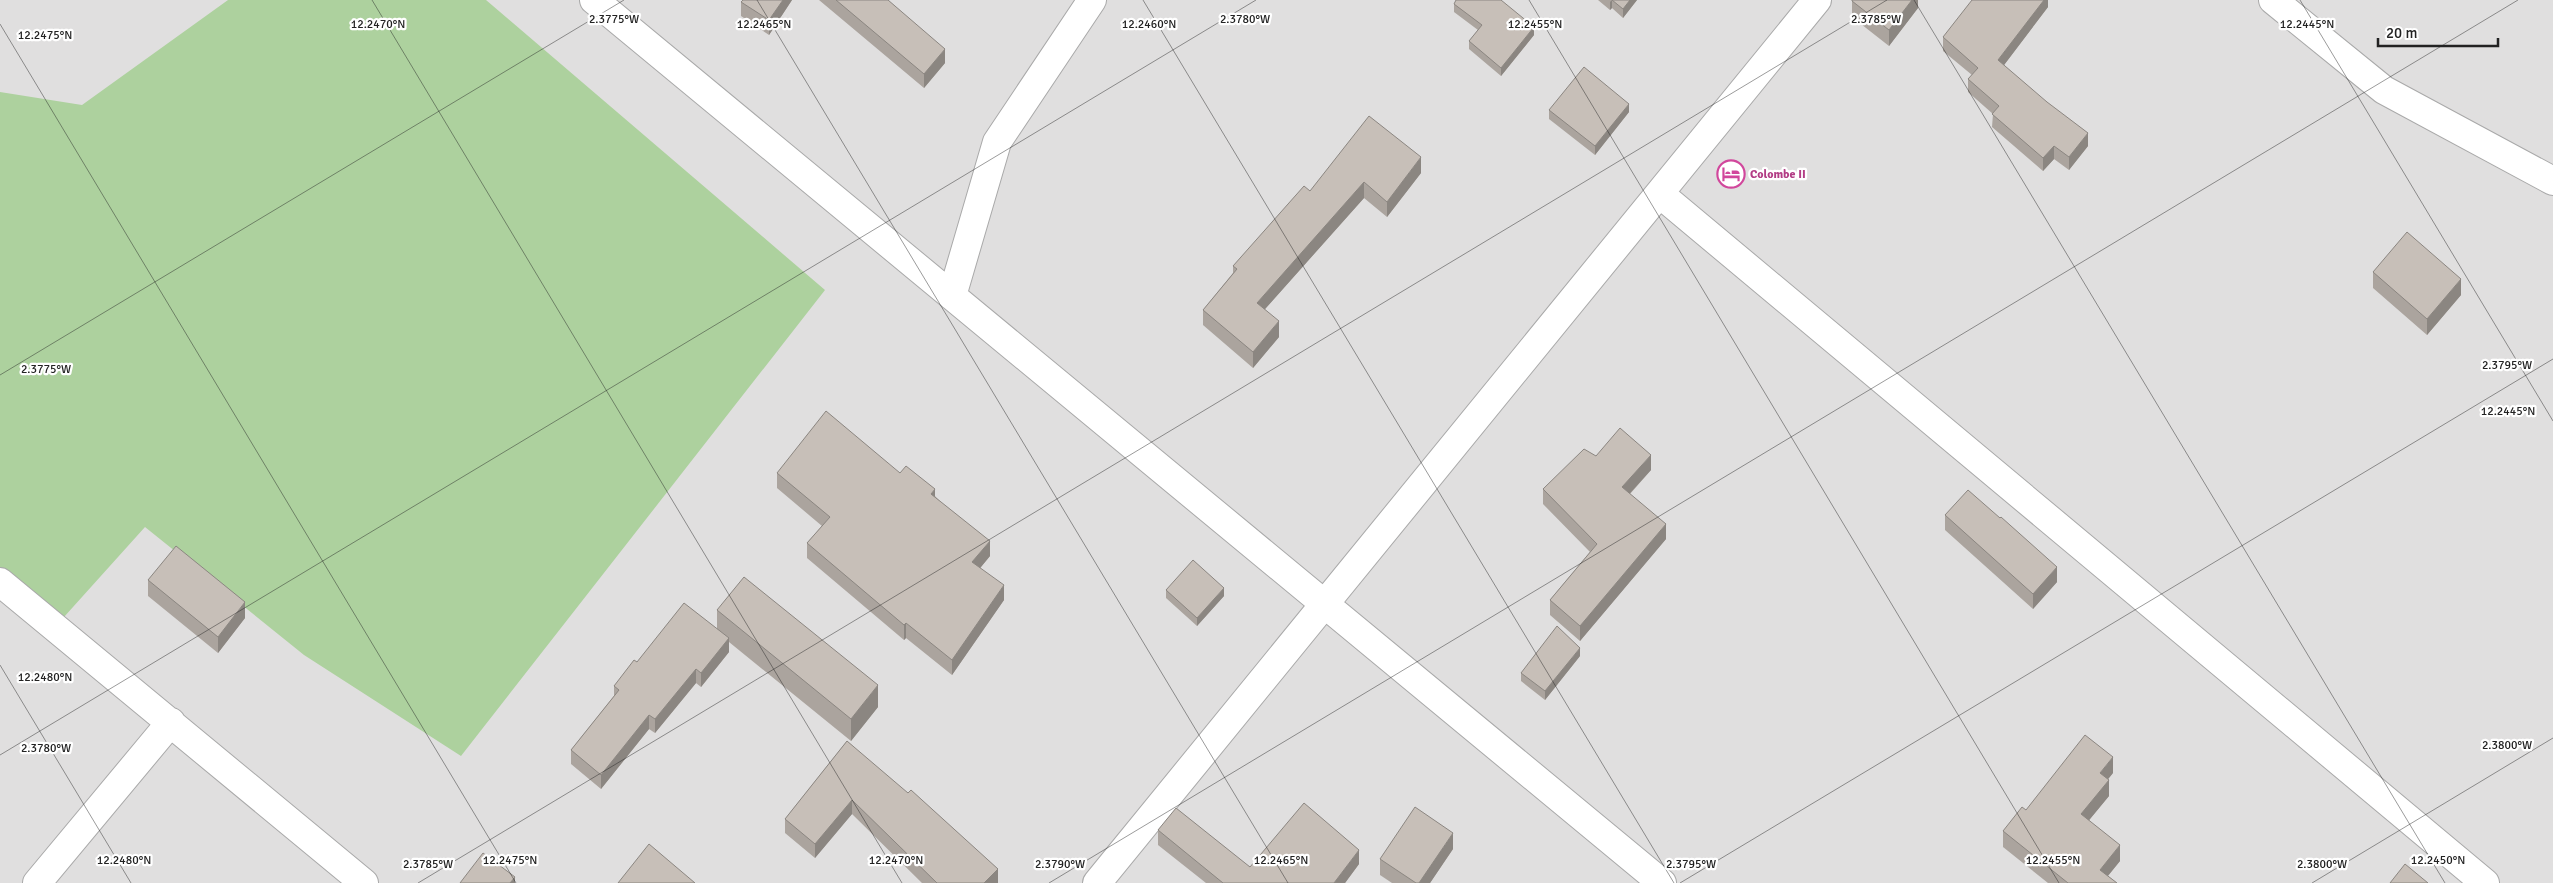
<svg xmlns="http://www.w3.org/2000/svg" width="2553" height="883" font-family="Signika,sans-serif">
<rect width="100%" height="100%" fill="#f2efe9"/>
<path fill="#e0dfdf" d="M 0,0 L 2553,0 L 2553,883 L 0,883 Z"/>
<path fill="#add19e" d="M 228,0 L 486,0 L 825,290 L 461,756 L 304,655 L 145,527 L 55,627 L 0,582 L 0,92 L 82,105 Z"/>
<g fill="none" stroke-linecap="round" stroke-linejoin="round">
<g stroke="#a9a9a9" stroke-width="30">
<path id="minor" d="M 594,0 L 1662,883
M 2273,0 L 2384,90 L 2553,181
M 1660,194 L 2485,883
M 952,296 L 997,142 L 1092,0
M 0,582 L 364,883
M 37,883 L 171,722
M 1097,883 L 1817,0"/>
</g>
<use href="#minor" stroke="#fff" stroke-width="28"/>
</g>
<path fill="#aba49e" d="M 792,0 L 769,35 L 741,16 L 741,2 Z
M 819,0 L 888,0 L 945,63 L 924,88 Z
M 1598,0 L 1637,0 L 1623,18 L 1612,8 L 1610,10 Z
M 1918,0 L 1918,8 L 1889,46 L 1852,17 L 1852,1 Z
M 2048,0 L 2048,7 L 2004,65 L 2088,146 L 2069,170 L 2054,159 L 2043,171 L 1992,127 L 1993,114 L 1968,92 L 1968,79 L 1972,75 L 1943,51 L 1943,37 Z
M 1454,4 L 1534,35 L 1501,76 L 1469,49 L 1469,41 L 1478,30 L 1454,12 Z
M 1549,110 L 1629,112 L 1595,155 L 1549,119 Z
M 1421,173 L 1387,217 L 1364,198 L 1265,309 L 1279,337 L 1253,368 L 1203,325 L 1203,310 L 1233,273 L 1233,266 L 1310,191 Z
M 2373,272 L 2461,295 L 2427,335 L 2373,288 Z
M 1596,456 L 1651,470 L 1630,494 L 1666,539 L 1580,641 L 1550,615 L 1550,600 L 1590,552 L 1543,504 L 1543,489 Z
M 777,473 L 900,473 L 935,496 L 990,556 L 980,568 L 1004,600 L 952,675 L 906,638 L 904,640 L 807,558 L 807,543 L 822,526 L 777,488 Z
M 1945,515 L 2057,582 L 2033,609 L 1945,530 Z
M 148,580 L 245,618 L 218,653 L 148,596 Z
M 1166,590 L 1224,596 L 1197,626 L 1166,598 Z
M 717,610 L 878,707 L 851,741 L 729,642 L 729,652 L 701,687 L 696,683 L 655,733 L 649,729 L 601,789 L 571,764 L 571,750 L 614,696 L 614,686 L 637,662 L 717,629 Z
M 1580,656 L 1545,700 L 1521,681 L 1521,673 Z
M 847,741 L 998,883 L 922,883 L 852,814 L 815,858 L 785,833 L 785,819 Z
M 2113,773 L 2108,779 L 2109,796 L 2089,820 L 2120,861 L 2108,876 L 2117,883 L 2048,883 L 2003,847 L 2003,831 L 2026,810 Z
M 1158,830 L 1250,867 L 1359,864 L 1345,883 L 1206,883 L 1158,845 Z
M 1453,849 L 1430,883 L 1392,883 L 1380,875 L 1380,859 Z"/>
<path fill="#8b8681" d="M 783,0 L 792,0 L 769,35 L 769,20 Z
M 1612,0 L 1612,8 L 1610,10 L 1610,2 Z
M 1630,0 L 1637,0 L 1623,18 L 1623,9 Z
M 1912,0 L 1918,0 L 1918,8 L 1889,46 L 1889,30 Z
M 2044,0 L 2048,0 L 2048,7 L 1998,73 L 1998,60 Z
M 1534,27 L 1534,35 L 1501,76 L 1501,68 Z
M 945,49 L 945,63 L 924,88 L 924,74 Z
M 1629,104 L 1629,112 L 1595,155 L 1595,146 Z
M 2088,133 L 2088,146 L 2069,170 L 2069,157 Z
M 2054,146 L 2054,159 L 2043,171 L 2043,158 Z
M 1421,157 L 1421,173 L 1387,217 L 1387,202 Z
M 1364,182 L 1364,198 L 1257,318 L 1257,303 Z
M 2461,279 L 2461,295 L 2427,335 L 2427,319 Z
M 1279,321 L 1279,337 L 1253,368 L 1253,352 Z
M 1651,455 L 1651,470 L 1622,502 L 1622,487 Z
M 935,489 L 935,505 L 931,494 Z
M 1666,524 L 1666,539 L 1580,641 L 1580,626 Z
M 990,541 L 990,556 L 972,578 L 972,562 Z
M 2057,567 L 2057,582 L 2033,609 L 2033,594 Z
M 1004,585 L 1004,600 L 952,675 L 952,660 Z
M 1224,588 L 1224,596 L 1197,626 L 1197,618 Z
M 245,602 L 245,618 L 218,653 L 218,637 Z
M 906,623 L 906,638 L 904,640 L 904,625 Z
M 729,638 L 729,652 L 701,687 L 701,673 Z
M 1580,648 L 1580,656 L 1545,700 L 1545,691 Z
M 696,669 L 696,683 L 655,733 L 655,719 Z
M 878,685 L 878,707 L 851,741 L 851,719 Z
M 649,715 L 649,729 L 601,789 L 601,775 Z
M 2113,757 L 2113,773 L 2100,789 L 2100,773 Z
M 2109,780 L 2109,796 L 2081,830 L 2081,814 Z
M 852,800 L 852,814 L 815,858 L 815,844 Z
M 1453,833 L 1453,849 L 1430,883 L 1419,883 Z
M 2120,845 L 2120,861 L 2102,883 L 2100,870 Z
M 1359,850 L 1359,864 L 1345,883 L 1334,883 Z
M 998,869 L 998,883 L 984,883 Z
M 515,877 L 515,883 L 510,883 Z"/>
<path fill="#c7bfb8" stroke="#8b8681" d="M 743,0 L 783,0 L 769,20 L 741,2 Z
M 836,0 L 888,0 L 945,49 L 924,74 Z
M 1456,0 L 1501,0 L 1534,27 L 1501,68 L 1469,41 L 1482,25 L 1454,4 Z
M 1612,0 L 1630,0 L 1623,9 Z
M 1852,0 L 1912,0 L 1889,30 L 1852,1 Z
M 1972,0 L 2044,0 L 1998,60 L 2047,102 L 2088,133 L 2069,157 L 2054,146 L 2043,158 L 1992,114 L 1999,106 L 1968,79 L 1978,68 L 1943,37 Z
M 1584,67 L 1629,104 L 1595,146 L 1549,110 Z
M 1369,116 L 1421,157 L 1387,202 L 1364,182 L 1257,303 L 1279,321 L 1253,352 L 1203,310 L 1237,269 L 1233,266 L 1304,186 L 1310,191 Z
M 2407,232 L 2461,279 L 2427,319 L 2373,272 Z
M 826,411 L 900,473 L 906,466 L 935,489 L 931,494 L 990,541 L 972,562 L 1004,585 L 952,660 L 906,623 L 904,625 L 807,543 L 830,517 L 777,473 Z
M 1620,428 L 1651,455 L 1622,487 L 1666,524 L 1580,626 L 1550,600 L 1597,544 L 1543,489 L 1584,449 L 1596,456 Z
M 1968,490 L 2000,518 L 2001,517 L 2057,567 L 2033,594 L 1945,515 Z
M 176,546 L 245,602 L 218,637 L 148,580 Z
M 1193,560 L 1224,588 L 1197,618 L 1166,590 Z
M 744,577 L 878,685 L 851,719 L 717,610 Z
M 684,603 L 729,638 L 701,673 L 696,669 L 655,719 L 649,715 L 601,775 L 571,750 L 619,690 L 614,686 L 634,660 L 637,662 Z
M 1557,626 L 1580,648 L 1545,691 L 1521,673 Z
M 2085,735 L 2113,757 L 2100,773 L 2109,780 L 2081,814 L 2120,845 L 2100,870 L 2117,883 L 2068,883 L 2003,831 L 2022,807 L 2026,810 Z
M 847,741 L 908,793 L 911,790 L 998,869 L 984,883 L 937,883 L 852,800 L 815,844 L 785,819 Z
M 1304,803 L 1359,850 L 1334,883 L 1223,883 L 1158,830 L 1176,808 L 1250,867 Z
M 1415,807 L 1453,833 L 1419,883 L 1416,883 L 1380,859 Z
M 649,844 L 695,883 L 618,883 Z
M 483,853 L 515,877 L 510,883 L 460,883 Z
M 2405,864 L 2428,883 L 2390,883 Z"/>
<path fill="none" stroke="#222" stroke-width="1" stroke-opacity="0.45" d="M 372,0 L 902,883M 757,0 L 1288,883M 1143,0 L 1674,883M 1529,0 L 2059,883M 1914,0 L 2445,883M 2300,0 L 2553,421M 0,24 L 516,883M 0,375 L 624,0M 0,665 L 131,883M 0,755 L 1256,0M 418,883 L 1887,0M 1049,883 L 2518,0M 1680,883 L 2553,359M 2312,883 L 2553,738"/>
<defs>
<g id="hotel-ring" transform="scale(1.4375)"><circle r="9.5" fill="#fff" stroke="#d1479c" stroke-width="1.5"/><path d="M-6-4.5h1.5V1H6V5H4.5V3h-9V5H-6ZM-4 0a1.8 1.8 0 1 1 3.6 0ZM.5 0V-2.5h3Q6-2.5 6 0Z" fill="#d1479c"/></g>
</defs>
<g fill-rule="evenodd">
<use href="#hotel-ring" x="1731" y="174"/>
</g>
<g text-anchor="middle" stroke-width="4.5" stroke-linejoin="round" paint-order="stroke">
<g font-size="12" font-weight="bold" fill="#b23c85" stroke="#fff" text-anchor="start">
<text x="1750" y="178">Colombe II</text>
</g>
</g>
<g font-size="12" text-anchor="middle" fill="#222" stroke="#fff" stroke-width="4.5" stroke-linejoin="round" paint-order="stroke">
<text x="1245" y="23">2.3780°W</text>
<text x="614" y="23">2.3775°W</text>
<text x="1876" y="23">2.3785°W</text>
<text x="378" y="28">12.2470°N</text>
<text x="764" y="28">12.2465°N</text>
<text x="1149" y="28">12.2460°N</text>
<text x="1535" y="28">12.2455°N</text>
<text x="2307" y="28">12.2445°N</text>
<text x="45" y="39">12.2475°N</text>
<text x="2507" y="369">2.3795°W</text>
<text x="46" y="373">2.3775°W</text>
<text x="2508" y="415">12.2445°N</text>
<text x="45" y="681">12.2480°N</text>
<text x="2507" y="749">2.3800°W</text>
<text x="46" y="752">2.3780°W</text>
<text x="124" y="864">12.2480°N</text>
<text x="510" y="864">12.2475°N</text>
<text x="896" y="864">12.2470°N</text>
<text x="1281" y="864">12.2465°N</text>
<text x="2053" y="864">12.2455°N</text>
<text x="2438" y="864">12.2450°N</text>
<text x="428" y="868">2.3785°W</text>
<text x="1060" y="868">2.3790°W</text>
<text x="1691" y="868">2.3795°W</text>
<text x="2322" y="868">2.3800°W</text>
</g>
<path d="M2378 38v8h120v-8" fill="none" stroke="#222222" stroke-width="2.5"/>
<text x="2386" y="38" font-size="15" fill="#222222" stroke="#ffffff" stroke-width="4" paint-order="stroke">20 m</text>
</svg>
